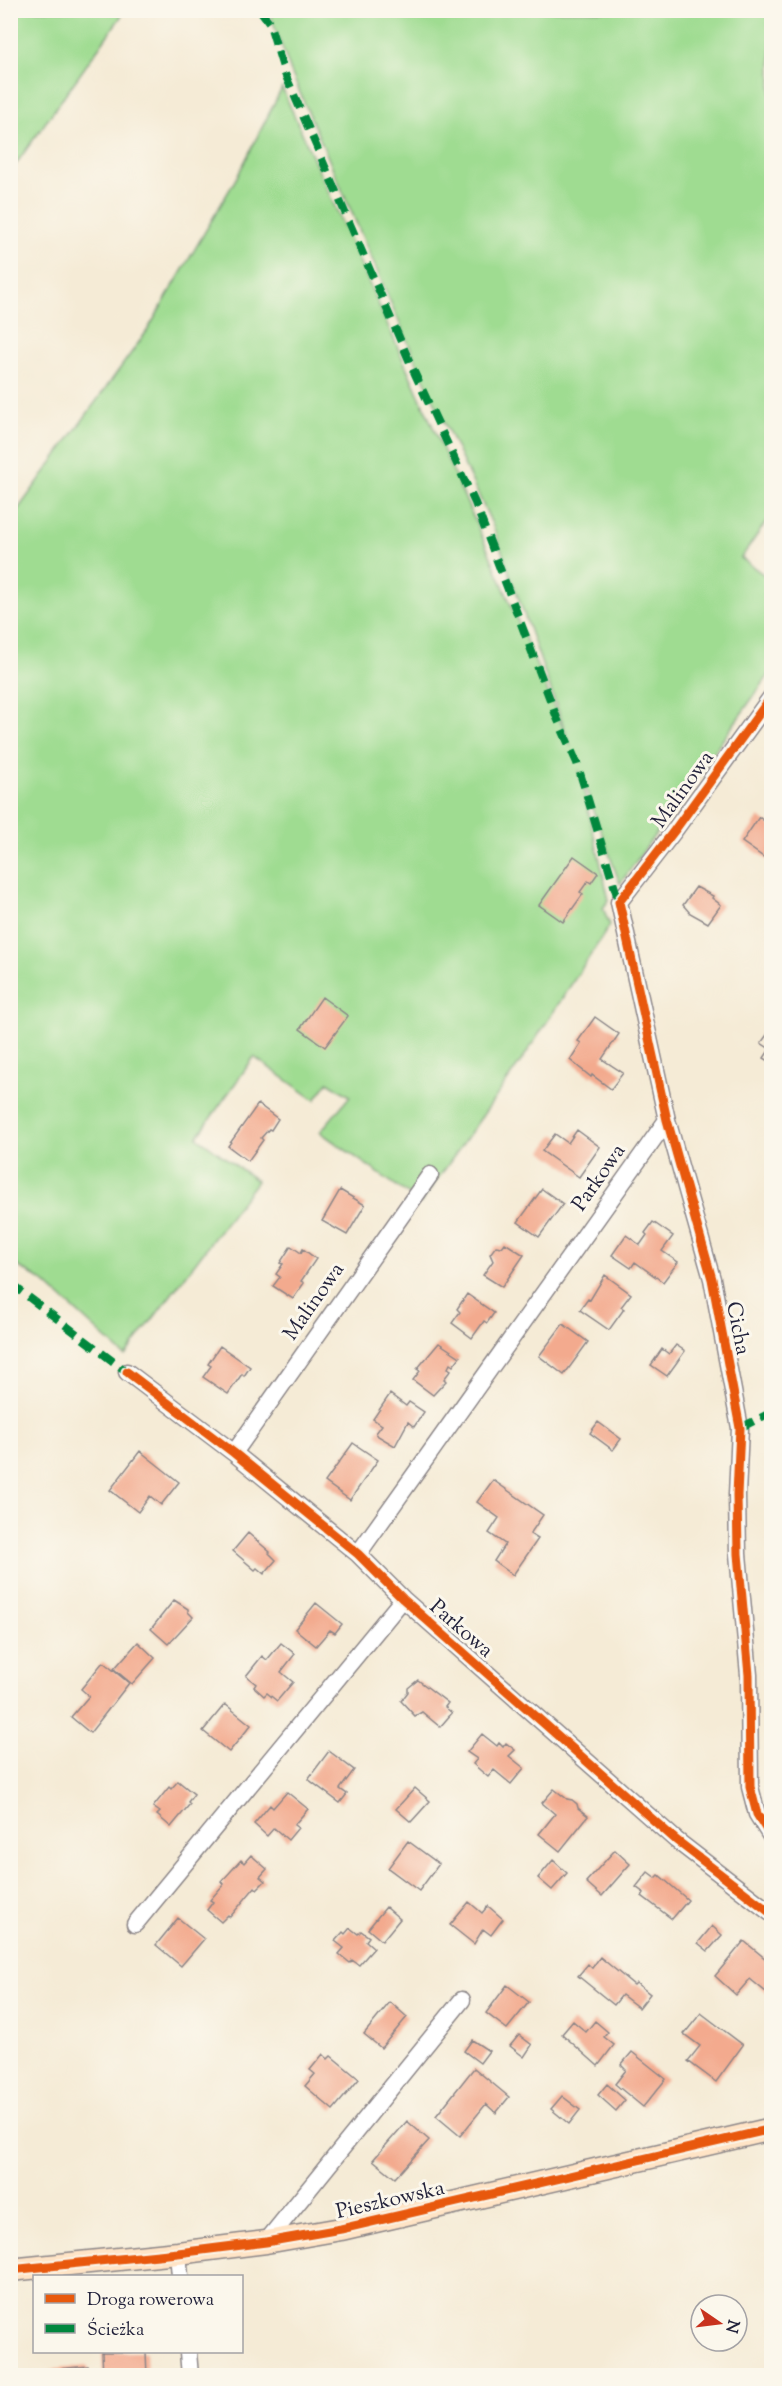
<svg xmlns="http://www.w3.org/2000/svg" width="782" height="2386" font-family="'Sorts Mill Goudy',serif">
<rect width="100%" height="100%" fill="#fbf7ec"/>
<filter id="ink" filterUnits="userSpaceOnUse"><feTurbulence type="fractalNoise" baseFrequency=".0167" numOctaves="2"/><feDisplacementMap in="SourceGraphic" scale="12" xChannelSelector="R" yChannelSelector="G"/><feConvolveMatrix kernelMatrix="1 2 1 2 8 2 1 2 1" color-interpolation-filters="sRGB"/></filter>
<filter id="wash" filterUnits="userSpaceOnUse"><feTurbulence type="fractalNoise" baseFrequency=".008" numOctaves="4" result="noise"/><feDisplacementMap in="SourceGraphic" scale="24" xChannelSelector="R" yChannelSelector="G"/><feGaussianBlur stdDeviation="1.35" result="paint"/><feColorMatrix in="noise" values="0 0 0 0 0 0 0 0 0 0 0 0 0 0 0 0 0 1.4 0 .05"/><feComposite in="paint" operator="in"/></filter>
<g filter="url(#wash)">
<rect width="100%" height="100%" fill="#f5ebd6"/>
<path fill="#9fdc91" stroke="#607f66" stroke-width="1.5" d="M 11,10 L 125,11 L 11,171 L 10,11 Z
M 269,11 L 771,11 L 771,515 L 741,558 L 771,580 L 771,672 L 620,884 L 579,770 L 609,900 L 603,908 L 610,925 L 526,1054 L 421,1203 L 320,1132 L 350,1096 L 328,1082 L 315,1100 L 254,1057 L 197,1137 L 257,1181 L 125,1356 L 44,1282 L 11,1262 L 11,519 L 147,331 L 237,177 L 282,88 L 487,548 L 571,747 L 493,526 L 423,377 L 291,72 Z"/>
<g id="blocks">
<path fill="#f3aa8e" d="M 759,817 L 772,827 L 772,863 L 742,842 Z
M 574,856 L 598,873 L 591,883 L 588,881 L 580,892 L 583,894 L 563,922 L 539,905 Z
M 696,887 L 713,896 L 712,898 L 721,905 L 708,923 L 690,913 L 683,905 Z
M 322,997 L 348,1016 L 325,1047 L 300,1029 Z
M 595,1017 L 619,1034 L 602,1059 L 623,1073 L 611,1089 L 592,1075 L 591,1077 L 570,1060 L 581,1043 L 578,1041 Z
M 772,1028 L 772,1063 L 764,1058 L 770,1049 L 761,1043 Z
M 258,1104 L 278,1119 L 271,1130 L 269,1129 L 261,1138 L 263,1140 L 248,1161 L 228,1146 Z
M 577,1130 L 600,1147 L 579,1177 L 542,1151 L 555,1134 L 568,1143 Z
M 542,1189 L 563,1204 L 539,1237 L 518,1222 Z
M 340,1190 L 365,1205 L 347,1235 L 322,1221 Z
M 653,1222 L 673,1236 L 662,1251 L 678,1262 L 663,1282 L 635,1262 L 631,1268 L 612,1255 L 626,1235 L 640,1245 L 647,1235 L 645,1233 Z
M 505,1243 L 524,1255 L 502,1287 L 483,1275 L 493,1261 L 490,1254 L 496,1246 L 502,1247 Z
M 291,1246 L 301,1253 L 303,1249 L 316,1259 L 301,1281 L 304,1283 L 293,1299 L 273,1286 L 280,1277 L 276,1274 L 283,1264 L 280,1263 Z
M 605,1275 L 631,1294 L 621,1307 L 624,1309 L 609,1330 L 580,1310 L 588,1299 L 590,1300 Z
M 467,1294 L 494,1313 L 487,1323 L 484,1321 L 472,1338 L 452,1323 L 460,1312 L 457,1309 Z
M 563,1324 L 588,1342 L 564,1375 L 539,1356 Z
M 439,1343 L 460,1357 L 453,1366 L 450,1364 L 448,1368 L 451,1370 L 444,1379 L 446,1381 L 433,1395 L 413,1380 L 420,1371 L 417,1369 Z
M 676,1345 L 685,1351 L 667,1376 L 651,1365 L 662,1349 L 669,1354 Z
M 220,1346 L 250,1367 L 244,1376 L 242,1374 L 228,1394 L 203,1377 L 211,1366 L 208,1364 Z
M 390,1394 L 406,1406 L 409,1402 L 424,1412 L 414,1427 L 408,1422 L 395,1446 L 378,1436 L 376,1433 L 382,1425 L 373,1419 Z
M 598,1422 L 621,1439 L 613,1450 L 590,1433 Z
M 353,1443 L 378,1460 L 350,1500 L 325,1482 Z
M 140,1451 L 179,1482 L 161,1505 L 150,1496 L 138,1512 L 110,1490 Z
M 493,1480 L 543,1515 L 530,1534 L 538,1539 L 513,1575 L 494,1561 L 505,1544 L 489,1533 L 499,1518 L 477,1502 Z
M 248,1533 L 270,1552 L 269,1553 L 276,1560 L 264,1574 L 257,1568 L 255,1570 L 233,1551 Z
M 174,1600 L 188,1609 L 188,1612 L 193,1617 L 168,1644 L 151,1629 Z
M 316,1603 L 342,1624 L 335,1633 L 330,1630 L 316,1646 L 295,1629 Z
M 138,1642 L 155,1658 L 132,1684 L 114,1669 Z
M 281,1643 L 295,1654 L 281,1672 L 293,1682 L 277,1701 L 267,1693 L 264,1696 L 254,1687 L 256,1684 L 246,1676 L 262,1656 L 267,1660 Z
M 103,1662 L 129,1683 L 90,1733 L 71,1717 L 89,1696 L 81,1689 Z
M 418,1680 L 448,1703 L 445,1707 L 452,1713 L 440,1727 L 422,1712 L 415,1716 L 401,1701 L 408,1692 L 408,1688 Z
M 225,1704 L 251,1725 L 229,1752 L 203,1731 Z
M 482,1734 L 497,1746 L 499,1743 L 503,1747 L 506,1743 L 515,1750 L 509,1756 L 524,1768 L 511,1784 L 494,1770 L 488,1777 L 473,1764 L 477,1759 L 467,1752 Z
M 329,1751 L 354,1770 L 340,1789 L 347,1794 L 340,1803 L 308,1779 Z
M 178,1781 L 194,1794 L 188,1802 L 190,1804 L 171,1827 L 157,1815 L 160,1812 L 153,1807 L 169,1787 L 171,1789 Z
M 415,1788 L 430,1801 L 411,1822 L 396,1809 Z
M 554,1789 L 567,1799 L 572,1800 L 577,1804 L 578,1808 L 588,1816 L 560,1851 L 539,1834 L 555,1814 L 542,1803 Z
M 287,1792 L 308,1809 L 294,1825 L 298,1828 L 288,1840 L 274,1828 L 267,1836 L 254,1824 L 270,1805 L 273,1808 Z
M 408,1841 L 439,1864 L 419,1891 L 388,1868 Z
M 615,1850 L 630,1864 L 602,1896 L 586,1882 Z
M 251,1855 L 267,1869 L 260,1877 L 265,1881 L 257,1889 L 255,1887 L 230,1917 L 228,1915 L 221,1922 L 207,1910 L 213,1902 L 210,1900 L 224,1884 L 221,1882 L 241,1860 L 244,1863 Z
M 553,1860 L 567,1873 L 552,1890 L 538,1878 Z
M 648,1872 L 656,1878 L 659,1875 L 688,1900 L 672,1919 L 642,1896 L 644,1893 L 636,1887 Z
M 469,1902 L 482,1913 L 488,1906 L 503,1919 L 491,1935 L 483,1929 L 474,1944 L 450,1925 Z
M 386,1907 L 400,1919 L 382,1941 L 368,1929 Z
M 178,1918 L 204,1939 L 181,1966 L 156,1945 Z
M 712,1926 L 722,1935 L 708,1951 L 698,1943 Z
M 350,1928 L 358,1934 L 361,1931 L 369,1937 L 366,1941 L 374,1948 L 359,1965 L 352,1960 L 350,1963 L 339,1954 L 344,1948 L 335,1941 L 343,1932 L 345,1934 Z
M 744,1941 L 772,1964 L 772,1997 L 750,1979 L 736,1995 L 715,1976 Z
M 600,1957 L 634,1985 L 636,1983 L 650,1994 L 639,2008 L 622,1995 L 614,2005 L 578,1976 L 588,1964 L 592,1968 Z
M 507,1985 L 529,2002 L 507,2029 L 486,2013 Z
M 390,2002 L 407,2017 L 381,2048 L 364,2034 Z
M 701,2013 L 743,2045 L 716,2082 L 688,2061 L 700,2046 L 684,2034 Z
M 573,2021 L 586,2032 L 595,2021 L 608,2032 L 604,2037 L 614,2045 L 598,2066 L 562,2034 Z
M 519,2035 L 532,2045 L 524,2057 L 510,2046 Z
M 472,2040 L 489,2051 L 480,2063 L 464,2051 Z
M 632,2052 L 666,2079 L 643,2107 L 615,2084 L 626,2070 L 621,2065 Z
M 323,2054 L 328,2059 L 331,2056 L 359,2079 L 333,2110 L 305,2086 L 315,2074 L 310,2070 Z
M 474,2068 L 509,2097 L 496,2113 L 486,2104 L 460,2136 L 436,2116 Z
M 607,2084 L 625,2100 L 616,2111 L 598,2095 Z
M 562,2096 L 580,2110 L 569,2124 L 551,2109 Z
M 407,2121 L 429,2140 L 395,2178 L 373,2160 Z
M 102,2352 L 146,2352 L 147,2376 L 103,2376 Z
M 88,2366 L 89,2376 L 50,2376 L 49,2370 Z"/>
</g>
</g>
<g filter="url(#ink)">
<use href="#blocks" fill-opacity="0" stroke="#8c8688" stroke-width="1.5"/>
<g fill="none" stroke-linecap="round" stroke-linejoin="round">
<g stroke="#8c8688" stroke-width="19">
<path id="street" d="M 772,696 L 674,831 L 619,902 L 667,1120 L 712,1279 L 740,1428 L 737,1495 L 738,1554 L 749,1675 L 750,1787 L 757,1814 L 772,1838
M 127,1372 L 234,1453 L 358,1554 L 403,1599 L 676,1840 L 772,1914
M 234,1453 L 430,1175
M 358,1554 L 667,1120
M 135,1924 L 403,1599
M 266,2242 L 462,2000
M 178,2253 L 180,2276
M 188,2352 L 190,2376"/>
</g>
<g stroke="#8c8688" stroke-width="25">
<path id="secondary" d="M 10,2270 L 178,2253 L 266,2242 L 341,2229 L 772,2129"/>
</g>
<use href="#street" stroke="#fff" stroke-width="16"/>
<use href="#secondary" stroke="#ffe4c6" stroke-width="22"/>
<path stroke="#00873e" stroke-width="8" stroke-dasharray="15 8" stroke-linecap="butt" d="M 260,10 L 269,22 L 285,74 L 415,374 L 475,503 L 557,718 L 577,763 L 619,902
M 10,1283 L 127,1372
M 740,1428 L 772,1412"/>
<g stroke="#fbf7ec" stroke-width="13">
<path id="cycleway" d="M 772,696 L 674,831 L 619,902 L 667,1120 L 712,1279 L 740,1428 L 737,1495 L 738,1554 L 749,1675 L 750,1787 L 757,1814 L 772,1838
M 127,1372 L 234,1453 L 358,1554 L 403,1599 L 676,1840 L 772,1914
M 10,2270 L 178,2253 L 266,2242 L 341,2229 L 772,2129"/>
</g>
<use href="#cycleway" stroke="#e8590c" stroke-width="9"/>
</g>
</g>
<g text-anchor="middle" stroke-width="6" stroke-linejoin="round" paint-order="stroke">
<g font-size="21" fill="#22223b" stroke="#fbf7ec">
<text transform="translate(682 789) rotate(-54)" y="7">Malinowa</text>
<text transform="translate(598 1177) rotate(-55)" y="7">Parkowa</text>
<text transform="translate(313 1301) rotate(-55)" y="7">Malinowa</text>
<text transform="translate(739 1328) rotate(79)" y="7">Cicha</text>
<text transform="translate(462 1628) rotate(41)" y="7">Parkowa</text>
<text transform="translate(390 2199) rotate(-13)" y="7">Pieszkowska</text>
</g>
</g>
<rect width="782" height="2386" fill="none" stroke="#fbf7ec" stroke-width="36"/>
<rect x="33" y="2275" width="210" height="78" fill="#fbf7ec" stroke="#a4a2a5" stroke-width="1.5"/>
<rect x="45" y="2294" width="30" height="9" fill="#e8590c" stroke="#a4a2a5" stroke-width="1.5"/>
<text x="87" y="2305" font-size="18" fill="#22223b">Droga rowerowa</text>
<rect x="45" y="2324" width="30" height="9" fill="#00873e" stroke="#a4a2a5" stroke-width="1.5"/>
<text x="87" y="2335" font-size="18" fill="#22223b">Ścieżka</text>
<g transform="translate(719 2323) rotate(104)"><circle r="28" fill="#fbf7ec" stroke="#a4a2a5" stroke-width="1.5"/>
<path d="M0-4.5L10 22L0 15L-10 22Z" fill="#c8321e"/>
<text y="-9" font-size="16" font-weight="bold" text-anchor="middle" fill="#22223b">N</text>
</g>
</svg>
